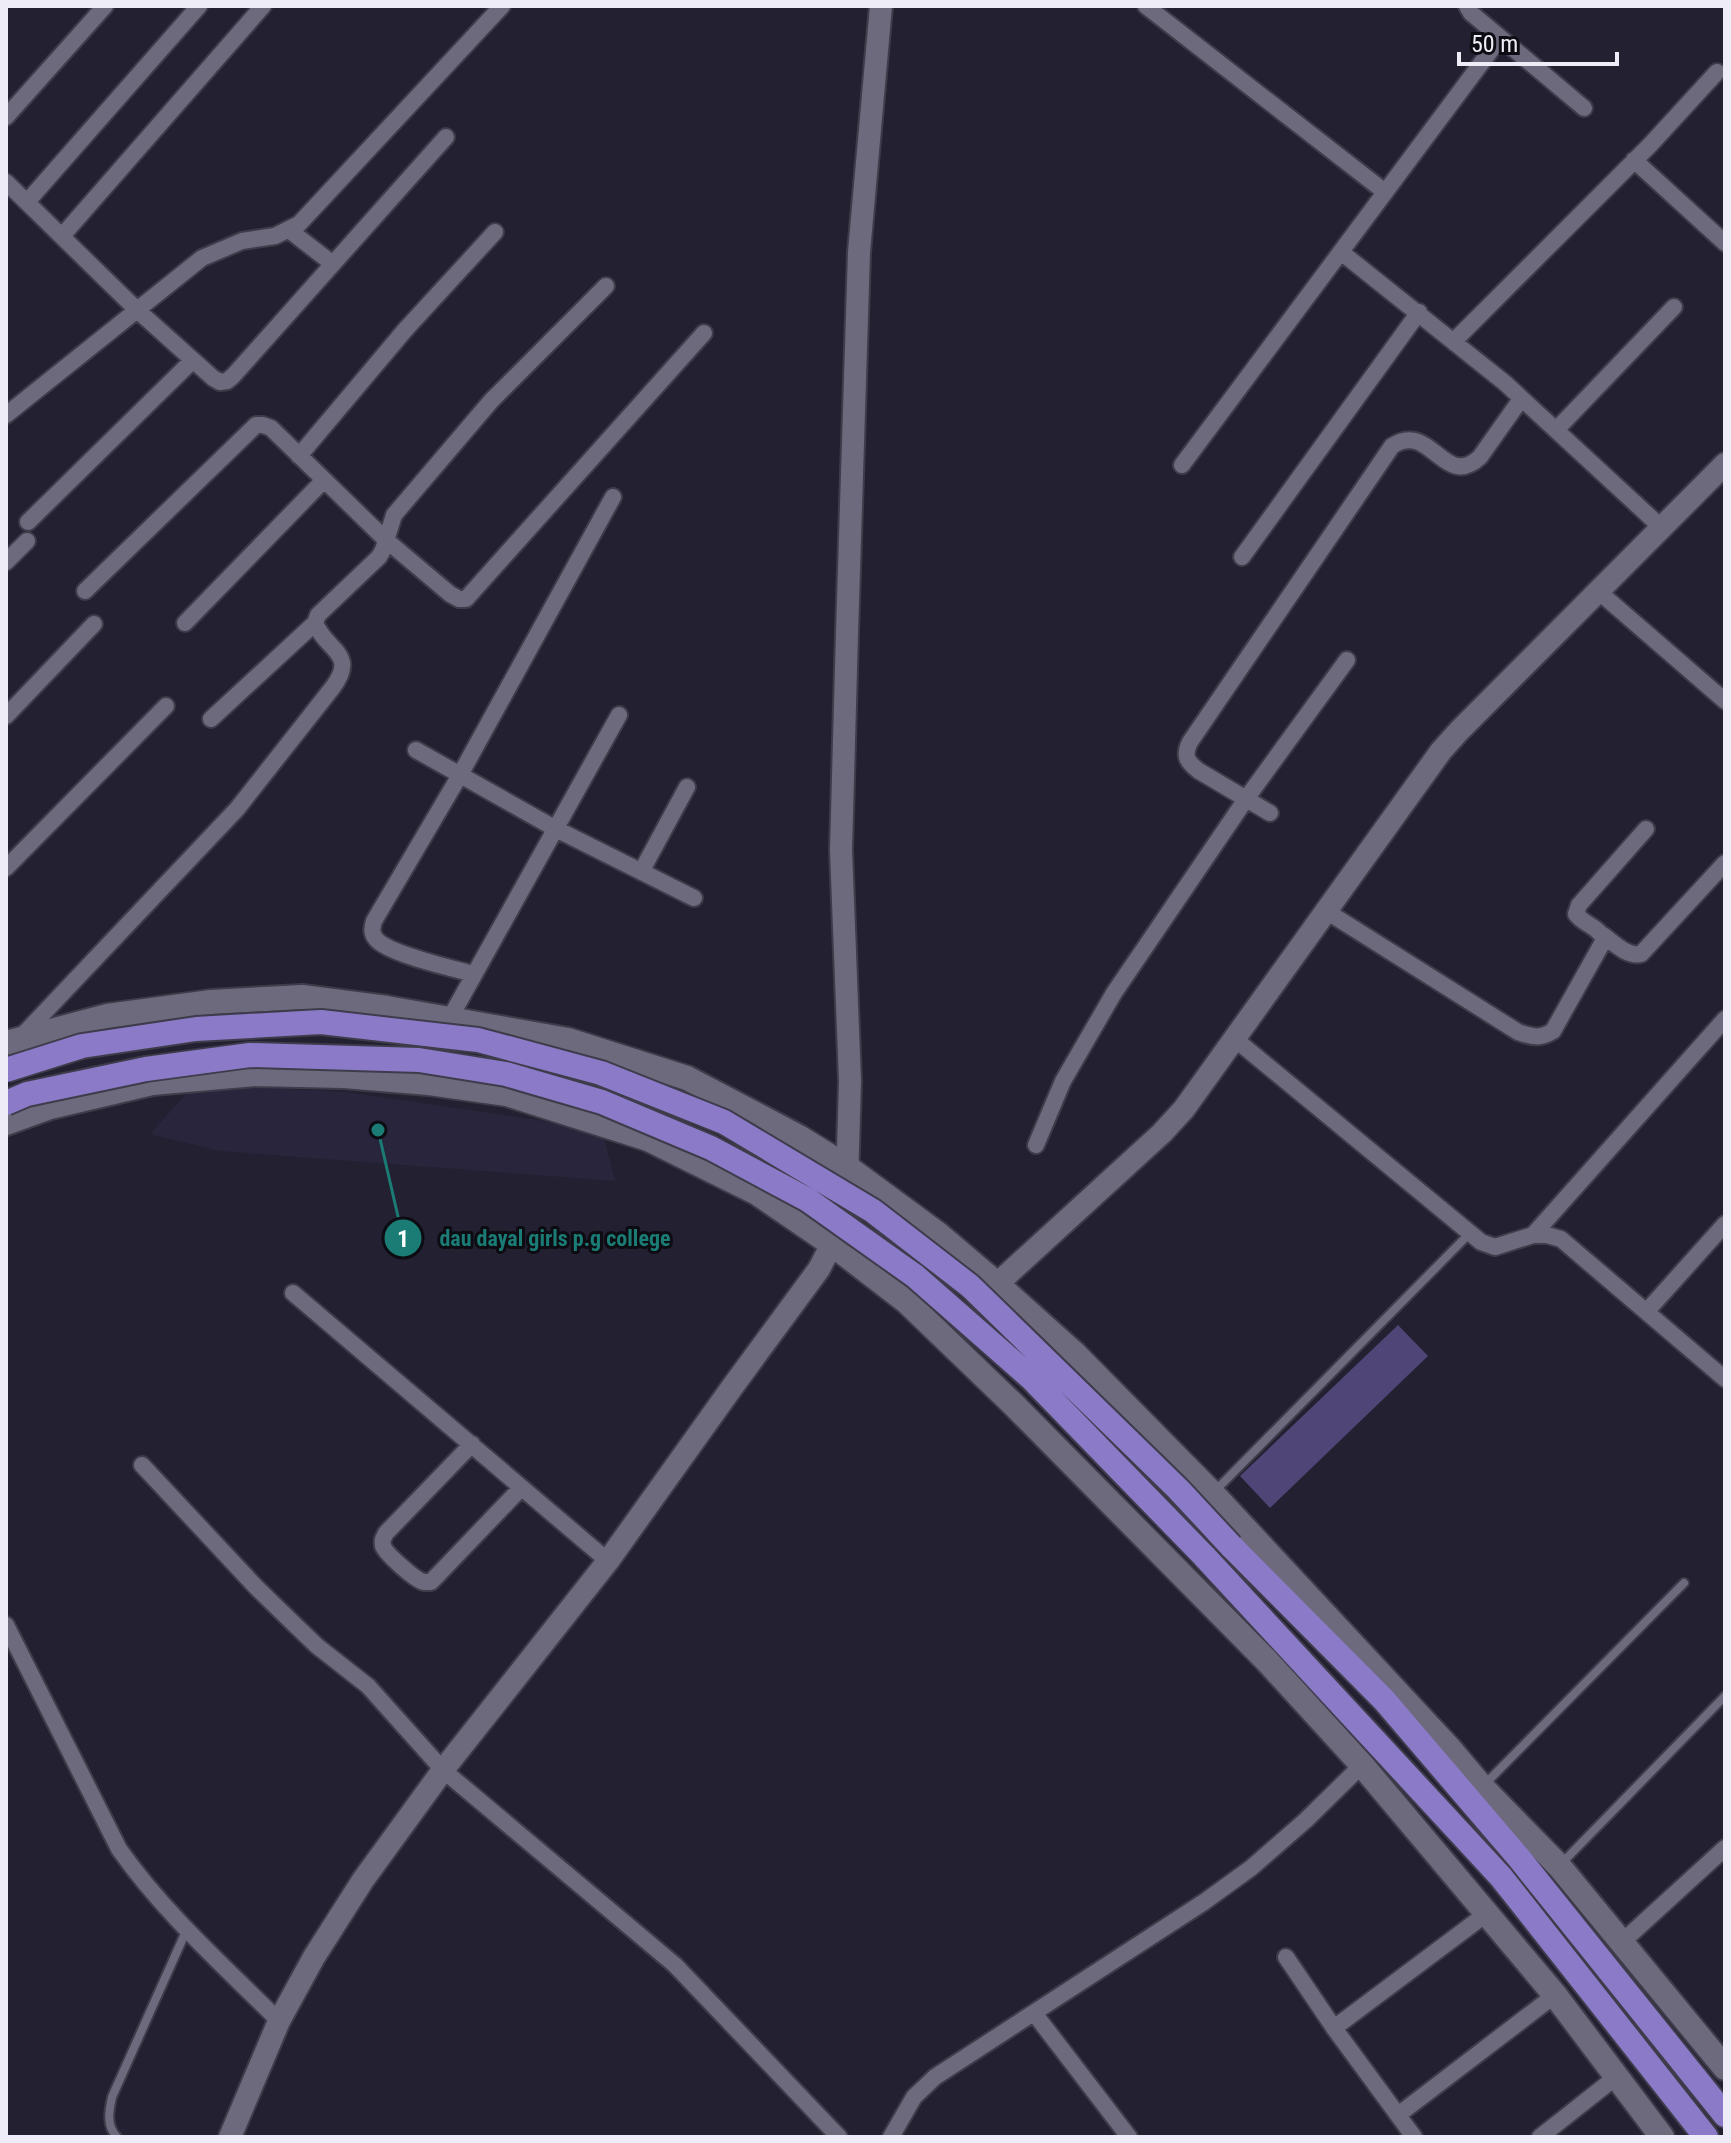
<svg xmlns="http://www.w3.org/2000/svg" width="1731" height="2143" font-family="'Roboto Condensed',sans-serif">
<rect width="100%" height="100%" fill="#232131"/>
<path fill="#29253c" d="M 195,1084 L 346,1092 L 551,1122 L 579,1090 L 601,1126 L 615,1181 L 220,1151 L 150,1134 Z"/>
<path fill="#4f4577" d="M 1398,1325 L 1428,1356 L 1270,1508 L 1240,1476 Z"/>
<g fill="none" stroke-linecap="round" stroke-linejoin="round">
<g stroke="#3e3c4a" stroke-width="12">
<path id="service" d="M 1213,1493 L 1470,1233
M 1483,1786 L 1684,1583
M 1562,1863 L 1725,1696
M 117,2137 C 106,2126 109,2111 112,2097 L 187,1929"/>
</g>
<g stroke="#3e3c4a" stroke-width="20">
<path id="minor" d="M 1146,6 L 1385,192
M 1467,6 L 1471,13 L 1584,108
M 6,117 L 105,6
M 1634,160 L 1725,243
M 6,182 L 136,309 L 213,378 L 220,382 L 227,381 L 233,376 L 446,137
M 27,202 L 199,6
M 289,230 L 333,264
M 62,236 L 263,6
M 1341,252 L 1505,383 L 1662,528
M 1454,341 L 1650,145 L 1717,72
M 6,415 L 202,258 L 242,241 L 275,236 L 299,224 L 502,6
M 1556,430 L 1674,307
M 299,456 L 405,330 L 495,232
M 1182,465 L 1500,38
M 28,522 L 193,360
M 1242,557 L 1419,312
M 6,562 L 27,541
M 85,591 L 256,425 L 263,425 L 271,428 L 386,540 L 450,594 L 459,599 L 466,599 L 704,333
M 1598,591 L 1725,701
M 185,623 L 324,480
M 6,716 L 94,624
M 211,719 L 315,623
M 416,750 L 556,829 L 694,898
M 1270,813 L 1199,771 C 1187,762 1183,756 1190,742 L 1392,446 C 1431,420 1444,491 1480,457 L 1521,399
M 6,868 L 166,706
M 641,872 L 687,787
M 1326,911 L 1518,1032 C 1532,1037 1540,1039 1553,1031 L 1604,940 C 1600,927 1584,925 1576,914 L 1579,905 L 1646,829
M 1603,935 C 1614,943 1627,957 1641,954 L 1725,863
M 473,974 C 452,968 388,954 376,939 C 371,933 372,928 374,921 L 460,775 L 613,497
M 450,1018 L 619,715
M 21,1037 L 237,809 L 333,687 C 358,653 326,651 315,623 L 318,615 L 379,557 L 383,550 L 394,515 L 491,401 L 606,286
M 1235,1039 L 1481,1242 L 1495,1247 L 1533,1235 L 1547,1235 L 1561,1239 L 1725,1379
M 1036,1145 L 1063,1081 L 1114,993 L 1246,799 L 1347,660
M 1533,1235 L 1725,1019
M 293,1293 L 608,1561
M 1647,1311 L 1725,1224
M 472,1444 L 386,1533 C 383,1539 382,1539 383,1546 C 386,1554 415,1580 424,1582 C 427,1582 429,1582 431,1582 L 521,1488
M 142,1465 L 256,1587 L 292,1622 L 317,1646 L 368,1686 L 443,1770 L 675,1965 L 839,2137
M 6,1625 L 119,1849 C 164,1913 224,1966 279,2021
M 1621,1943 L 1725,1848
M 1286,1957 L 1334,2028 L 1414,2137
M 1034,2013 L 1129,2137
M 1334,2028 L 1486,1914
M 1398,2115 L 1555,1995
M 891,2137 L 914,2097 L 935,2077 L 1204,1902 L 1251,1868 L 1306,1820 L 1362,1765
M 1540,2137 L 1616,2077"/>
</g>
<g stroke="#3e3c4a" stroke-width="26">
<path id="tertiary" d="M 847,1183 L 850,1081 L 841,850 L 847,633 L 859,252 L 881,6
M 997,1284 L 1162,1133 L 1184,1109 L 1441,751 L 1459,731 L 1725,464
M 230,2137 L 279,2021 L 314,1957 L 363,1880 L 443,1770 L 608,1561 L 733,1386 L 819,1269 L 840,1228"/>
</g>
<g stroke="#3e3c4a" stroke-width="28">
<path id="secondary" d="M 6,1043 L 107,1016 L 211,1002 L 302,997 L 387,1008 L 568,1040 L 687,1078 L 799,1137 L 847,1167 L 938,1234 L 997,1284 L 1075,1354 L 1213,1494 L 1450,1749 L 1482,1787 L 1559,1866 L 1725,2068
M 6,1123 L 50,1107 L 152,1083 L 255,1074 L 344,1076 L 429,1083 L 507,1094 L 648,1139 L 757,1193 L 833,1245 L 907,1302 L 1013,1404 L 1267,1661 L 1362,1765 L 1555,1995 L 1662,2137"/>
</g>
<g stroke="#3e3c4a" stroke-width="28">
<path id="primary" d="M 1231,1546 L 1384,1700 L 1519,1858 L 1725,2115
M 1204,1556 L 1501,1877 L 1706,2137"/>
</g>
<use href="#service" stroke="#6d6a7e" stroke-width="8"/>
<use href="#minor" stroke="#6d6a7e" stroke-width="16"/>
<use href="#tertiary" stroke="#6d6a7e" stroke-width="22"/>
<use href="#secondary" stroke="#6d6a7e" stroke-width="24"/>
<use href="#primary" stroke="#8b7ac7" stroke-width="24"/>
<g stroke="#3e3c4a" stroke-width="28" stroke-linecap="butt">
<path id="primary-bridge" d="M 6,1070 L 82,1046 L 196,1029 L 321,1022 L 478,1040 L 601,1073 L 724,1122 L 873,1211 L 970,1286 L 1178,1489 L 1231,1546
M 6,1103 L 27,1094 L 146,1069 L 250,1055 L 419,1060 L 506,1074 L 602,1102 L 711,1148 L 808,1200 L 915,1276 L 1031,1378 L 1204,1556"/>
</g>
<use href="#primary-bridge" stroke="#8b7ac7" stroke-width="24"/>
</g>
<path fill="none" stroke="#1a7c75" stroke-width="3" d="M378 1130L403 1238"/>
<g fill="#1a7c75" stroke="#0d0c13" stroke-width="3">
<circle cx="378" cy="1130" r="8"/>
<circle cx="403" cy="1238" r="20"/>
</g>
<g font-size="24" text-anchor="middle" font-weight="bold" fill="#fff">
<text x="403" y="1247">1</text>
</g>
<g font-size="22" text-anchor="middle" font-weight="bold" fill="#1a7c75" stroke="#0d0c13" stroke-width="6" stroke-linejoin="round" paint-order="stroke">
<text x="555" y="1246">dau dayal girls p.g college</text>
</g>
<rect width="1731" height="2143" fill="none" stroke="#edecf7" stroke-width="16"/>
<path d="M1459 52v12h158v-12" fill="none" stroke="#edecf7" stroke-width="4"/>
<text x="1471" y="52" font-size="24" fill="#edecf7" stroke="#0d0c13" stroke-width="6" paint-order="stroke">50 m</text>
</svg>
